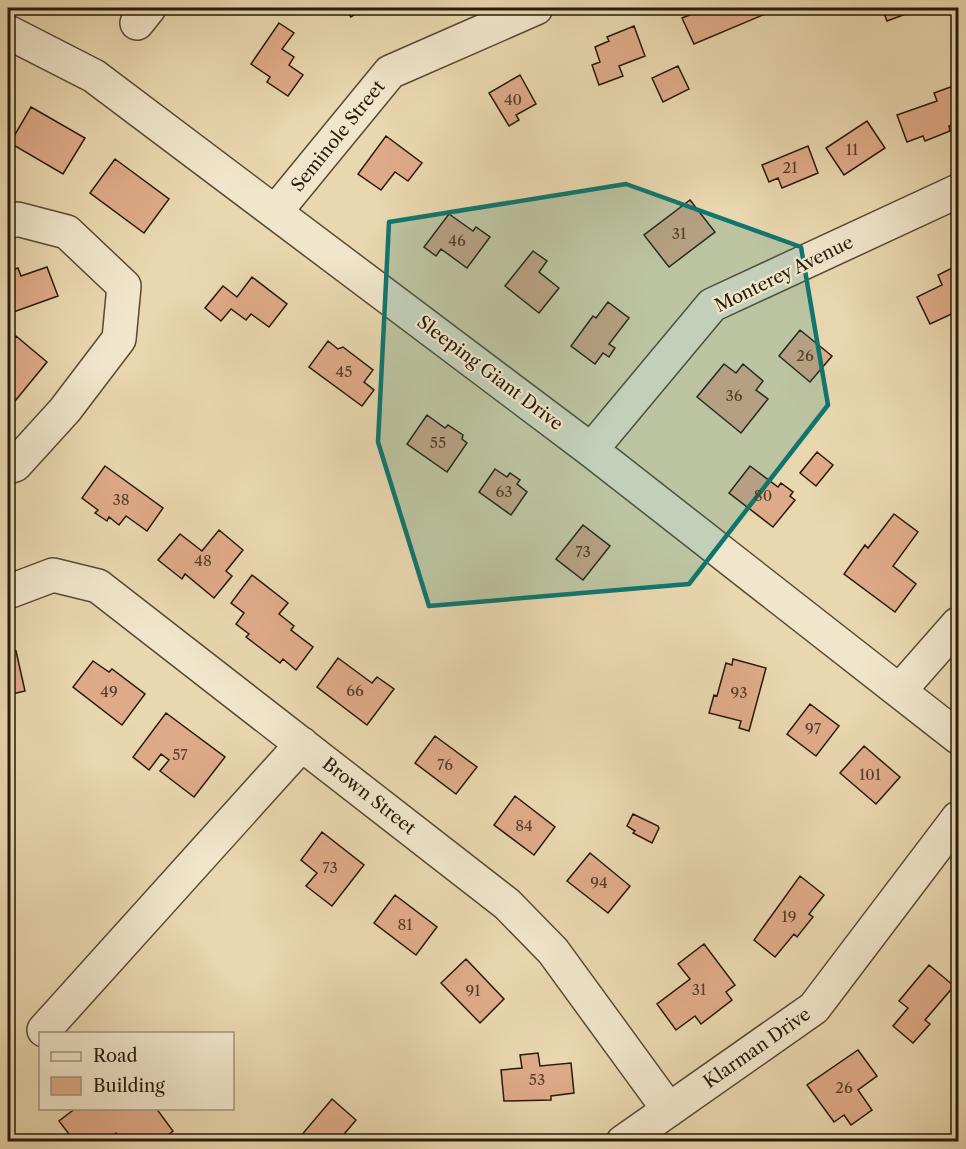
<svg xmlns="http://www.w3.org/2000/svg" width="966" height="1149" font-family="'Libre Caslon Text',serif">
<rect width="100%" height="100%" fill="#e9d7af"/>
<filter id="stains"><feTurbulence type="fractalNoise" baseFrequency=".00333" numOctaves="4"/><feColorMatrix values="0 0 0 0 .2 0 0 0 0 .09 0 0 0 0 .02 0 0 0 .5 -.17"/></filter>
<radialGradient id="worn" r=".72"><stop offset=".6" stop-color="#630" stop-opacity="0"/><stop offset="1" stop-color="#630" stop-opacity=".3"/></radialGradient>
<path fill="#dfaa89" stroke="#271a0a" stroke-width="1.5" d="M 344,8 L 364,8 L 351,17 Z
M 698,8 L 768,8 L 770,12 L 694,44 L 682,18 L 700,11 Z
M 882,8 L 922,8 L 887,21 Z
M 279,23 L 294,33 L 282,49 L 294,57 L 289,65 L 303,75 L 288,96 L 267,82 L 270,77 L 251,64 Z
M 634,26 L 645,56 L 619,66 L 623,76 L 599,85 L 592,65 L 600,62 L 595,47 L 609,41 L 607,37 Z
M 678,66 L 689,89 L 663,102 L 652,78 Z
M 520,75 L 536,104 L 516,115 L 519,120 L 509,126 L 489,93 Z
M 956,85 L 958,92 L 958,123 L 949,126 L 950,131 L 925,141 L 923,136 L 907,142 L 897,115 L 937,101 L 934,93 Z
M 31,107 L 85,138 L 63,174 L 10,143 Z
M 867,121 L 885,148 L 844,175 L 826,148 Z
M 386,136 L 422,163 L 408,181 L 395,172 L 381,190 L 358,174 Z
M 808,146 L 818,173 L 782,188 L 778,178 L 769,182 L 762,165 Z
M 115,159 L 169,199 L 144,233 L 90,193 Z
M 690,200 L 715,232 L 669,267 L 644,235 Z
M 449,214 L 473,231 L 476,227 L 490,237 L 467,268 L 441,249 L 436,256 L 424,247 Z
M 533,251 L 547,261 L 539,272 L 559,288 L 539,313 L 505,286 Z
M 958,265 L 958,311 L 930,324 L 917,297 L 942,285 L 938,275 Z
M 47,267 L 58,296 L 8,314 L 8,271 L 18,268 L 21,276 Z
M 252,277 L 287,304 L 269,327 L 251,314 L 246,320 L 231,309 L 221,321 L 205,308 L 223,286 L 237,297 Z
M 608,302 L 629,318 L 609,344 L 615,348 L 609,357 L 603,353 L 595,364 L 571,346 L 593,316 L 596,318 Z
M 800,330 L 832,356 L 810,382 L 779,356 Z
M 16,336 L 47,362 L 11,406 L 8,404 L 8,346 Z
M 328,341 L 338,349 L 343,347 L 373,370 L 364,382 L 374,390 L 362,406 L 309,367 Z
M 724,364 L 736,373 L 743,364 L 763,381 L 756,390 L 768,399 L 741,433 L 697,397 Z
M 427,415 L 445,428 L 448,425 L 463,435 L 462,439 L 467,443 L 447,472 L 407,444 Z
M 817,452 L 833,465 L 816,486 L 800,473 Z
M 105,466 L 163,508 L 147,531 L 126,516 L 119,525 L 109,517 L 107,521 L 95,513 L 98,510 L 82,498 Z
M 750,466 L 778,487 L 781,483 L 793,492 L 790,496 L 795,500 L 773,527 L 729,493 Z
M 495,469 L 507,477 L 510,473 L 520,480 L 517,484 L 527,492 L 511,515 L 479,492 Z
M 894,514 L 918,532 L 893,566 L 916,584 L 895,612 L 844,574 L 865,545 L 868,548 Z
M 583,525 L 610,546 L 583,580 L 556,559 Z
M 219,530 L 243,550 L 226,571 L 232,576 L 214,598 L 185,574 L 182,579 L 158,560 L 180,534 L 202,551 Z
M 252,575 L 288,603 L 279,614 L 294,626 L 291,630 L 313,647 L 296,670 L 283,659 L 280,663 L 246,637 L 249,634 L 236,624 L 244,613 L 231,603 Z
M 16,651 L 25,691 L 8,695 L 8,653 Z
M 338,658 L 372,683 L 377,677 L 394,689 L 367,725 L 317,687 Z
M 733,659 L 766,668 L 749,731 L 739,728 L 741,721 L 709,713 L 714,695 L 717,696 L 726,663 L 732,665 Z
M 93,661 L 109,672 L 112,669 L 145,694 L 122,725 L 73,687 Z
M 810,704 L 839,726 L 816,756 L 787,734 Z
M 166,713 L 225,757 L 194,797 L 160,771 L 169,760 L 161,754 L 149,770 L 133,757 Z
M 435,736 L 477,767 L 456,794 L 415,763 Z
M 864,746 L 900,777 L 876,804 L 840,773 Z
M 515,796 L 555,827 L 534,855 L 494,825 Z
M 633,814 L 658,826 L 659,828 L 652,843 L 633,833 L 635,831 L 627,826 Z
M 322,832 L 364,865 L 332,906 L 306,886 L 317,873 L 301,860 Z
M 590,853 L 630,886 L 608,913 L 567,881 Z
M 800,876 L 824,895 L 809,914 L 813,917 L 797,937 L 794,934 L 775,957 L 754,940 Z
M 395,895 L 437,927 L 416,955 L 374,923 Z
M 704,944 L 735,985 L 726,992 L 732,1000 L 701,1024 L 695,1016 L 676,1030 L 657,1004 L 690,979 L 678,964 Z
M 466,959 L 504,999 L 480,1023 L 441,983 Z
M 929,965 L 954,986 L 925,1020 L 930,1024 L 913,1043 L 893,1026 L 908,1008 L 899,1001 Z
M 858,1050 L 877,1076 L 858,1090 L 872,1110 L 851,1125 L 844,1115 L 834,1122 L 807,1085 Z
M 538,1053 L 540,1066 L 571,1063 L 574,1093 L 551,1096 L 551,1100 L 504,1101 L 501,1070 L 522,1068 L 520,1055 Z
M 332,1099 L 356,1120 L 340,1139 L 344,1142 L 305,1142 L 300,1137 Z
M 76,1108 L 156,1108 L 173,1131 L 159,1142 L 122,1142 L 116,1133 L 104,1142 L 75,1142 L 59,1121 Z"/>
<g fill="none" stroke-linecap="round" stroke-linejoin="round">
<g stroke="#584933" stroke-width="36">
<path id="minor" d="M 137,23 L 149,8
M 8,32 L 94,76 L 591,450 L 958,737
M 276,211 L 390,72 L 536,8
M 8,222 L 17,219 L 67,232 L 124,286 L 119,339 L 65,410 L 15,465 L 8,467
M 591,450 L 712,305 L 958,191
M 8,592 L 53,575 L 98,586 L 507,904 L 553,951 L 669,1110
M 900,690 L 958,624
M 44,1030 L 302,744
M 623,1142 L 814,1008 L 958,818"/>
</g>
<use href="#minor" stroke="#f1e5cb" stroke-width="33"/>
</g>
<path fill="#0f766e" fill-opacity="0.2" stroke="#0f766e" stroke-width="4.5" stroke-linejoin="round" d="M 626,184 L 801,247 L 828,405 L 689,584 L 429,606 L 378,442 L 389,222 Z"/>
<g text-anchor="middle" stroke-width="4.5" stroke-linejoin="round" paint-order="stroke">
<g font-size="15" fill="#553e2a">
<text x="513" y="105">40</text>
<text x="852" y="155">11</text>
<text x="790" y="173">21</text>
<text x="679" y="239">31</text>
<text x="457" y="246">46</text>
<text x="805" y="361">26</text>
<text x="344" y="377">45</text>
<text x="734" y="401">36</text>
<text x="438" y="448">55</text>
<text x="504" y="497">63</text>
<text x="763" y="501">80</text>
<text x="121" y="505">38</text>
<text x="583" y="557">73</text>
<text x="203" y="566">48</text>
<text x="355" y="696">66</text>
<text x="109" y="697">49</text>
<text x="739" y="698">93</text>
<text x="813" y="734">97</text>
<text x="180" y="760">57</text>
<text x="445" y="770">76</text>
<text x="870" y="780">101</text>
<text x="524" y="831">84</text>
<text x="330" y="873">73</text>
<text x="599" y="888">94</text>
<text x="789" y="922">19</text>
<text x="405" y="930">81</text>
<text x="699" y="995">31</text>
<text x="473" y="996">91</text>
<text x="537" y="1085">53</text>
<text x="844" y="1093">26</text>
</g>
<g font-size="18" fill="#271a0a" stroke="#f1e5cb">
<text transform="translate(338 136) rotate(-51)" y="6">Seminole Street</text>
<text transform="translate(784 274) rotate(-26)" y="6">Monterey Avenue</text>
<text transform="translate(490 373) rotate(37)" y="6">Sleeping Giant Drive</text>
<text transform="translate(369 796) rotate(38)" y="6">Brown Street</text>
<text transform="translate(757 1048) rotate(-35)" y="6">Klarman Drive</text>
</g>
</g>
<rect width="966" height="1149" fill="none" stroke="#e9d7af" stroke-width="30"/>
<rect x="9" y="9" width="948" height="1131" fill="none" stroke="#271a0a" stroke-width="3"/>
<rect x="15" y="15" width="936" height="1119" fill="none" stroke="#271a0a" stroke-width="1.5"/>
<rect x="39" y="1032" width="195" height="78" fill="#f1e5cb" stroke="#a0947e" stroke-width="1.5"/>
<rect x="51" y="1052" width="30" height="9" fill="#f1e5cb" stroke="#a0947e" stroke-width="1.5"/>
<text x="93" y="1062" font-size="18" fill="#271a0a">Road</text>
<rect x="51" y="1077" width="30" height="18" fill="#dfaa89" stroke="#a0947e" stroke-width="1.5"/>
<text x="93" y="1092" font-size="18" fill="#271a0a">Building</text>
<rect width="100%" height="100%" filter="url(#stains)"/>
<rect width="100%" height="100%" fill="url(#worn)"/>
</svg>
